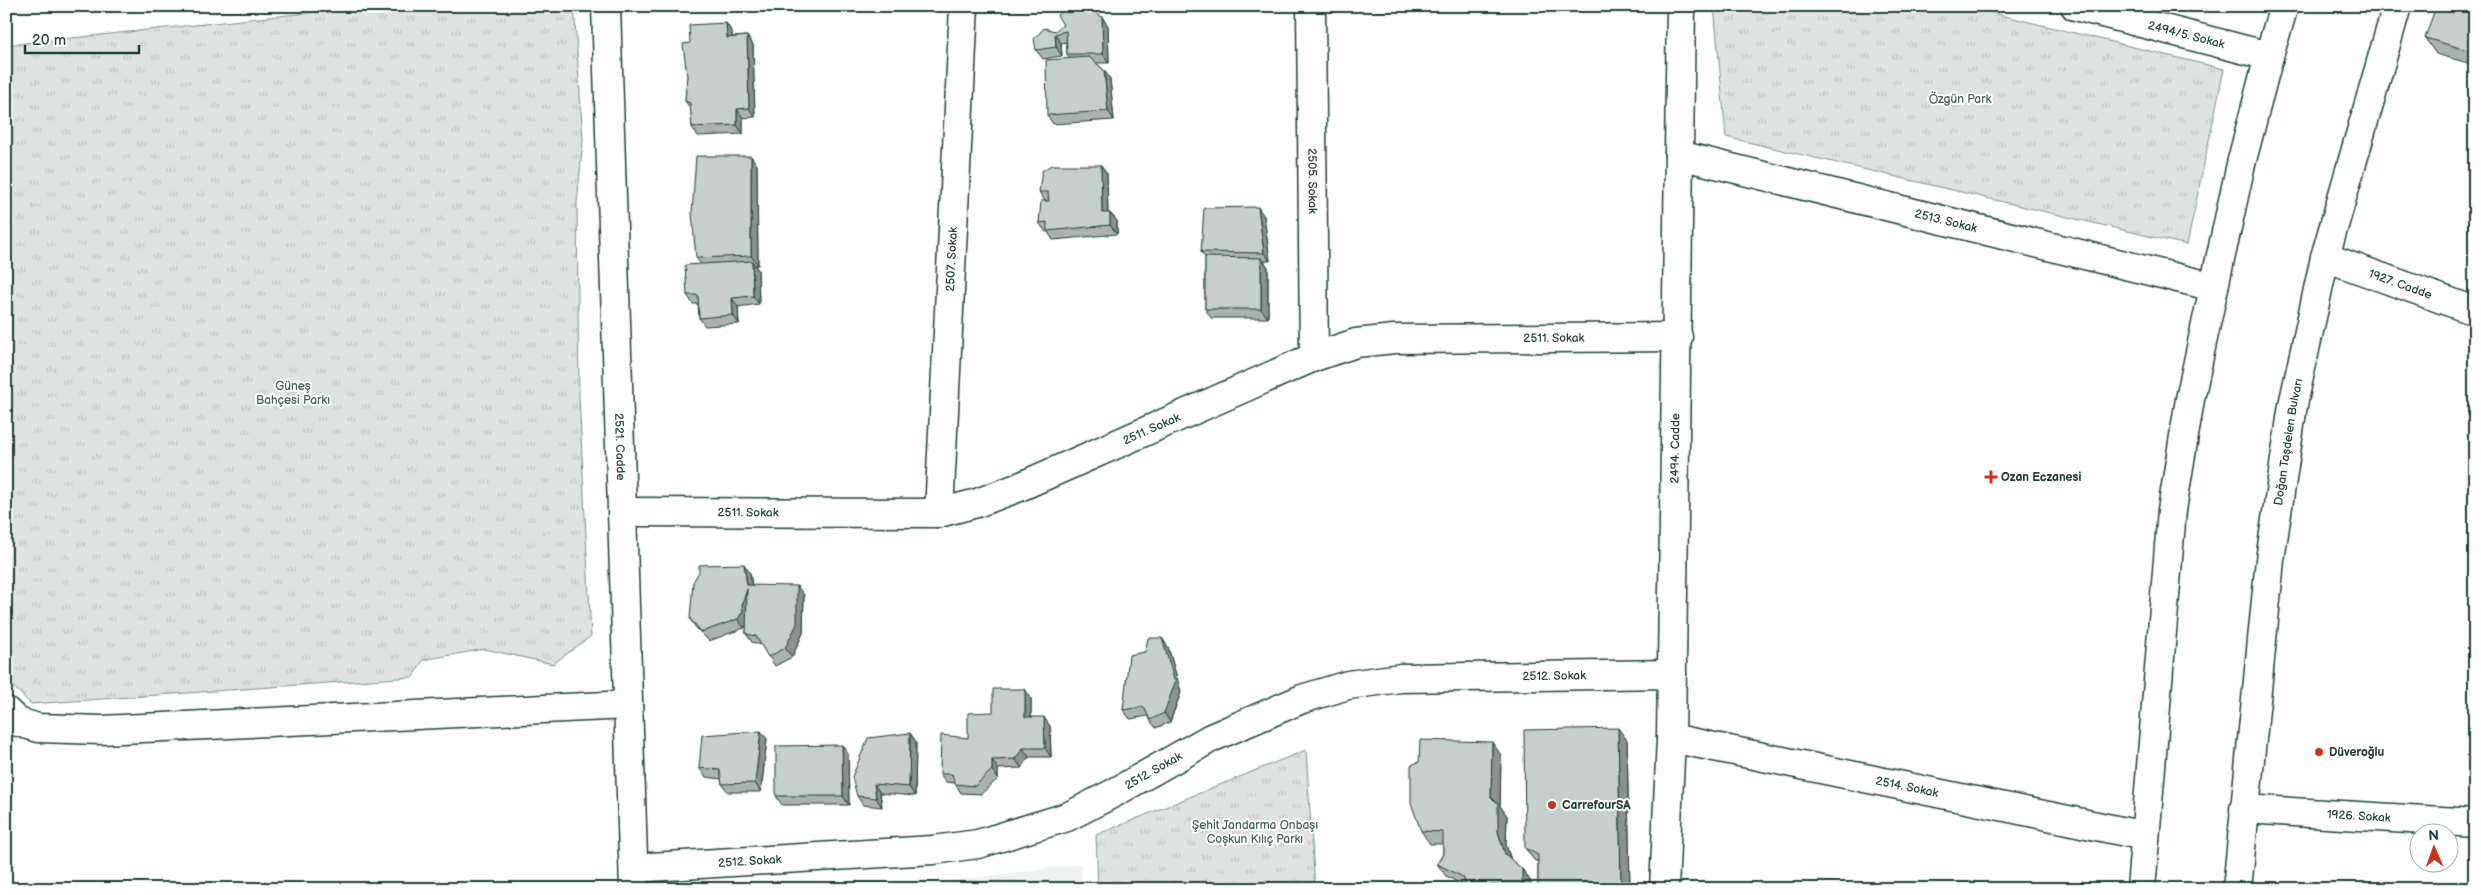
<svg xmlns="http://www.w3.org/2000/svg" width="2481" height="895" font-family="'Balsamiq Sans',sans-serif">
<defs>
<pattern id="grass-tufts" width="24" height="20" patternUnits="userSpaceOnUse" patternTransform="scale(1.25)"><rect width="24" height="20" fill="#dee3e2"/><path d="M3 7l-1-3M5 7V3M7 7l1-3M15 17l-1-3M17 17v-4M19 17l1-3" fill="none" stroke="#bec4c2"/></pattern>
</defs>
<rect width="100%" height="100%" fill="#fff"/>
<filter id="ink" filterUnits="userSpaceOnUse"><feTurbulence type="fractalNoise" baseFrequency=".02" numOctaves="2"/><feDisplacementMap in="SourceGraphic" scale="10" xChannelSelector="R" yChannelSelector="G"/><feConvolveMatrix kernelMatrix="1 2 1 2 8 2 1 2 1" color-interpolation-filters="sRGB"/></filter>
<g filter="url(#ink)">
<path fill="#eef1f0" d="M 1081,864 L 1082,889 L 891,889 Z"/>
<path fill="url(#grass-tufts)" stroke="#7e908b" d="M 373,6 L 574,6 L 583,140 L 577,203 L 579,396 L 591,636 L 553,664 L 485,649 L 423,660 L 413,677 L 31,704 L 6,680 L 6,45 Z
M 1714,6 L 1963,6 L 2224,69 L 2187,245 L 1726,137 Z
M 1306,750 L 1315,889 L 1098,889 L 1096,835 Z"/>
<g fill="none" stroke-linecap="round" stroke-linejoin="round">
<g stroke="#1f3d34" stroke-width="31">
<g id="minor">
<path id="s1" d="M 606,6 L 634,889"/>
<path id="s2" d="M 1311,6 L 1314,357"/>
<path id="s3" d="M 2075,6 L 2269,56"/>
<path id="s4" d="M 1679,155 L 2214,287"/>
<path id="s5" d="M 2325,257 L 2475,311"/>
<path id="s6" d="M 624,512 L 939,513 L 977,503 L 1017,488 L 1314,357 L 1356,343 L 1394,339 L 1678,337"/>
<path id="s7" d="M 939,513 L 964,6"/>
<path d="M 6,711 L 18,722 L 38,728 L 101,730 L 628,705"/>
<path id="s8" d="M 1671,738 L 2145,836"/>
<path id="s9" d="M 2244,809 L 2475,823"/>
<path id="s10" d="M 634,868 L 933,850 L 978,844 L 1067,817 L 1112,794 L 1211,738 L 1302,699 L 1348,685 L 1401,678 L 1672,674"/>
<path id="s11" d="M 1664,889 L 1671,738 L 1681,6"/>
</g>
</g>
<g stroke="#1f3d34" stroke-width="31">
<g id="primary">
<path d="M 2141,889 L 2172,510 L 2190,399 L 2214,287 L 2241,164 L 2269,56 L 2284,6"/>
<path id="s12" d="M 2237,889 L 2270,560 L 2293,405 L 2325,257 L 2397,6"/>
</g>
</g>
<use href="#minor" stroke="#fff" stroke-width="28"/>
<use href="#primary" stroke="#fff" stroke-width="28"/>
</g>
<path fill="#abb2af" stroke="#1f3d34" d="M 2475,6 L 2475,65 L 2436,54 L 2425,38 Z
M 1102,17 L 1108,26 L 1109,63 L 1096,63 L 1104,70 L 1110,79 L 1114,120 L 1053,124 L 1047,115 L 1070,59 L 1067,54 L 1066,42 L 1061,43 L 1062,56 L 1043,59 L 1036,50 L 1055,31 Z
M 726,23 L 732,32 L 732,37 L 747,36 L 753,45 L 755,117 L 743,118 L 743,134 L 698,136 L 692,127 L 691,109 L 685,101 L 690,43 Z
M 757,165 L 758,265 L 755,265 L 758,270 L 759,304 L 738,307 L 739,324 L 705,326 L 699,318 L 698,304 L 693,304 L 687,295 L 701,264 L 696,258 Z
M 1101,165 L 1107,174 L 1108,213 L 1110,213 L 1117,221 L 1117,234 L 1053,240 L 1048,232 L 1046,232 L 1039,223 L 1045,201 L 1039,192 Z
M 1264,216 L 1270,261 L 1264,261 L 1268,267 L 1268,318 L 1211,318 L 1205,309 L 1205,257 L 1201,252 Z
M 750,573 L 752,585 L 804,595 L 803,633 L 792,657 L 775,666 L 761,645 L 752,642 L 746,634 L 746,625 L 744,628 L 709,641 L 696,628 L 690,619 Z
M 1162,638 L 1168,647 L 1181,692 L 1170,722 L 1156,728 L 1150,720 L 1148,716 L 1130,719 L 1123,710 L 1145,652 Z
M 1031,698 L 1031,717 L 1050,726 L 1051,757 L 1029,757 L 1022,768 L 998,769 L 998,779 L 981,794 L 961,793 L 955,783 L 946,782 L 940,774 L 968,738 L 993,712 Z
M 910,733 L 916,742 L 915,796 L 880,793 L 882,807 L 863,805 L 857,796 Z
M 767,739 L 761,792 L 728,792 L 722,784 L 721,779 L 706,777 L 699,768 Z
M 1627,740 L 1630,889 L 1468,889 L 1467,887 L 1446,876 L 1437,864 L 1443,854 L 1443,844 L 1430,844 L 1421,831 L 1501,755 L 1500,806 L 1507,816 L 1506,845 L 1511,860 L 1522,869 L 1531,882 L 1531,888 L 1538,886 L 1538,862 L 1534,860 L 1525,848 Z
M 842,745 L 848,754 L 849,805 L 782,805 L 776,796 Z"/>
<path fill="#8b918f" stroke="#1f3d34" d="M 1102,17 L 1108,26 L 1109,63 L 1103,54 Z
M 726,23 L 732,32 L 733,46 L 727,38 Z
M 1055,34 L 1061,43 L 1062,56 L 1056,47 Z
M 747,36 L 753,45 L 755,117 L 749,108 Z
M 1104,70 L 1110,79 L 1114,120 L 1108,111 Z
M 737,109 L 743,118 L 743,134 L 737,125 Z
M 751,156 L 757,165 L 758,265 L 751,256 Z
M 1101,165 L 1107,174 L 1108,222 L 1102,213 Z
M 1258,207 L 1264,216 L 1270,261 L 1264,253 Z
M 1110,213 L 1117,221 L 1117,234 L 1110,225 Z
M 1261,258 L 1268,267 L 1268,318 L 1261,309 Z
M 752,261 L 758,270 L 759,304 L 753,296 Z
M 732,298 L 738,307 L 739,324 L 733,315 Z
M 744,564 L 750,573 L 753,594 L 747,585 Z
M 797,586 L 804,595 L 803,633 L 792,657 L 785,648 Z
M 747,589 L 750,620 L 744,628 L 738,619 Z
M 1162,638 L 1168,647 L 1181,692 L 1170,722 L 1164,713 Z
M 1025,689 L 1031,698 L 1031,726 L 1025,717 Z
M 1044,717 L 1050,726 L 1051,757 L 1045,748 Z
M 1618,728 L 1627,740 L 1630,889 L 1621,889 Z
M 761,731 L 767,739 L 761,792 L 755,783 Z
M 910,733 L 916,742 L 915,796 L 909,787 Z
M 1492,742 L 1501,755 L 1500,806 L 1507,816 L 1506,845 L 1513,867 L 1505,854 L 1498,832 L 1491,797 Z
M 842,745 L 848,754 L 849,805 L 843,796 Z
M 1023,748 L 1029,757 L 1022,768 L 1015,759 Z
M 992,760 L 998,769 L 998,779 L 992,770 Z
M 874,784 L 880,793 L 882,807 L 876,798 Z
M 1522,869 L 1531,882 L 1531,889 L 1525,889 L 1522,885 Z"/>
<path fill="#c7cfcc" stroke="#1f3d34" d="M 1067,6 L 1090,9 L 1102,17 L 1103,54 L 1067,54 L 1066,31 L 1055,34 L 1056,47 L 1036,50 L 1034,39 L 1044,28 L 1055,31 L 1063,25 L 1057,15 Z
M 2436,6 L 2475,6 L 2475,52 L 2425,38 Z
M 726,23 L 727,38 L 747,36 L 749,108 L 737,109 L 737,125 L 692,127 L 690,103 L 685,101 L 687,76 L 683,44 L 690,43 L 689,25 Z
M 1089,57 L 1104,70 L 1108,111 L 1047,115 L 1046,60 Z
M 696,156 L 751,156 L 751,256 L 696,258 L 692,213 Z
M 1051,165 L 1101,165 L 1102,213 L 1110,213 L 1110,225 L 1047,231 L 1047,222 L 1039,223 L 1041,201 L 1049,201 L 1048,192 L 1039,192 L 1042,171 Z
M 1258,207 L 1264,253 L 1201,252 L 1204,208 Z
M 1205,257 L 1261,258 L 1261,309 L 1205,309 Z
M 752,261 L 753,296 L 732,298 L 733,315 L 699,318 L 698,295 L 687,295 L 685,265 Z
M 744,564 L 747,585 L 797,586 L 797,624 L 785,648 L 768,657 L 756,636 L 746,634 L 747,589 L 742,605 L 743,611 L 738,619 L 702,632 L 690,619 L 693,582 L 699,572 L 699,565 Z
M 1148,638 L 1162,638 L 1175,683 L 1164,713 L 1150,720 L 1144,707 L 1123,710 L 1129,655 L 1145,652 Z
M 993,689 L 1025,689 L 1025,717 L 1044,717 L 1045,748 L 1023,748 L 1015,759 L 992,760 L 992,770 L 975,786 L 955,784 L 952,774 L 940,774 L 941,735 L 968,738 L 968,713 L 993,712 Z
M 1618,728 L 1621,889 L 1526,889 L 1538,886 L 1538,855 L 1525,848 L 1524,730 Z
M 761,731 L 755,783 L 722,784 L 720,770 L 699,768 L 702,735 Z
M 910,733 L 909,787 L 874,784 L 876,798 L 857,796 L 852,777 L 868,738 Z
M 1420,740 L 1492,742 L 1491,797 L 1498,804 L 1498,832 L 1505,854 L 1522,869 L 1522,885 L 1491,885 L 1484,889 L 1468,889 L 1463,877 L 1437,864 L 1443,854 L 1443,832 L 1421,831 L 1411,803 L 1411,765 L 1419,762 Z
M 842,745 L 843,796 L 776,796 L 776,746 Z"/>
</g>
<g fill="#c8321e" stroke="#fff" stroke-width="2">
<path d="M1988.5 469.5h5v5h5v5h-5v5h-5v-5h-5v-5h5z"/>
<circle cx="2319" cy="752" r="5"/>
<circle cx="1552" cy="805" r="5"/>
</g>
<g text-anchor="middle" stroke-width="4" stroke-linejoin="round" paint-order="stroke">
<g font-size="12" fill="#1f3d34" stroke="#fff">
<text dy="4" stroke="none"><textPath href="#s3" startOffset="115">2494/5. Sokak</textPath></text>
<text dy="4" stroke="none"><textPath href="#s2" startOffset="175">2505. Sokak</textPath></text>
<text dy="4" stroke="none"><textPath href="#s4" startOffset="275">2513. Sokak</textPath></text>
<text dy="4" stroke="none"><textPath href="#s7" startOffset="254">2507. Sokak</textPath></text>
<text dy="4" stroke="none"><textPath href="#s5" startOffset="80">1927. Cadde</textPath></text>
<text dy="4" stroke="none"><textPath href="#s6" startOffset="964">2511. Sokak</textPath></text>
<text dy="4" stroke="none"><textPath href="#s6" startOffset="544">2511. Sokak</textPath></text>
<text dy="4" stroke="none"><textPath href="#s12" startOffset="450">Doğan Taşdelen Bulvarı</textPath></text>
<text dy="4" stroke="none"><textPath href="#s1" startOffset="441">2521. Cadde</textPath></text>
<text dy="4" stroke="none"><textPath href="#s11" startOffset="441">2494. Cadde</textPath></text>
<text dy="4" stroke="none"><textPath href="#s6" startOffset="124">2511. Sokak</textPath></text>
<text dy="4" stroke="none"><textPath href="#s10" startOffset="956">2512. Sokak</textPath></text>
<text dy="4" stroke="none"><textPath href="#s10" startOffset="536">2512. Sokak</textPath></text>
<text dy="4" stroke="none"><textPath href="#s8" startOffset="241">2514. Sokak</textPath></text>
<text dy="4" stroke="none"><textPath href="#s9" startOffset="115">1926. Sokak</textPath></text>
<text dy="4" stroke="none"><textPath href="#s10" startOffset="116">2512. Sokak</textPath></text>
</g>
<g font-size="12" fill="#455e57" stroke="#fff">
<text x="1960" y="103">Özgün Park</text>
<text x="293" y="390">Güneş<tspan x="293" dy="14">Bahçesi Parkı</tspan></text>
<text x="1255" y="829">Şehit Jandarma Onbaşı<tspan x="1255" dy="14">Coşkun Kılıç Parkı</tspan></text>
</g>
<g font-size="12" font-weight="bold" fill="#1f3d34" stroke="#fff" text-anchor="start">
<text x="2001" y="481">Ozan Eczanesi</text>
<text x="2329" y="756">Düveroğlu</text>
<text x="1562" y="809">CarrefourSA</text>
</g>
</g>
<rect width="2481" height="895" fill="none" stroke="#fff" stroke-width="25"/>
<rect x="12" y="12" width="2456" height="870" fill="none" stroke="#1f3d34" stroke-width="2" filter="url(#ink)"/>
<g transform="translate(2434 848) rotate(358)"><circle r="24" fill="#ffffff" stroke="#a5b1ae"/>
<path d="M0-4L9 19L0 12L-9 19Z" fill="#c8321e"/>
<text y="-8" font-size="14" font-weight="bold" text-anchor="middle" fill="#1f3d34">N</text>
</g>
<path d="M25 45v8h114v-8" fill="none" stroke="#1f3d34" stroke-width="2.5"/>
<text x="32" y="45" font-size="15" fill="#1f3d34" stroke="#ffffff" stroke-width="4" paint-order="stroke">20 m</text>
</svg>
